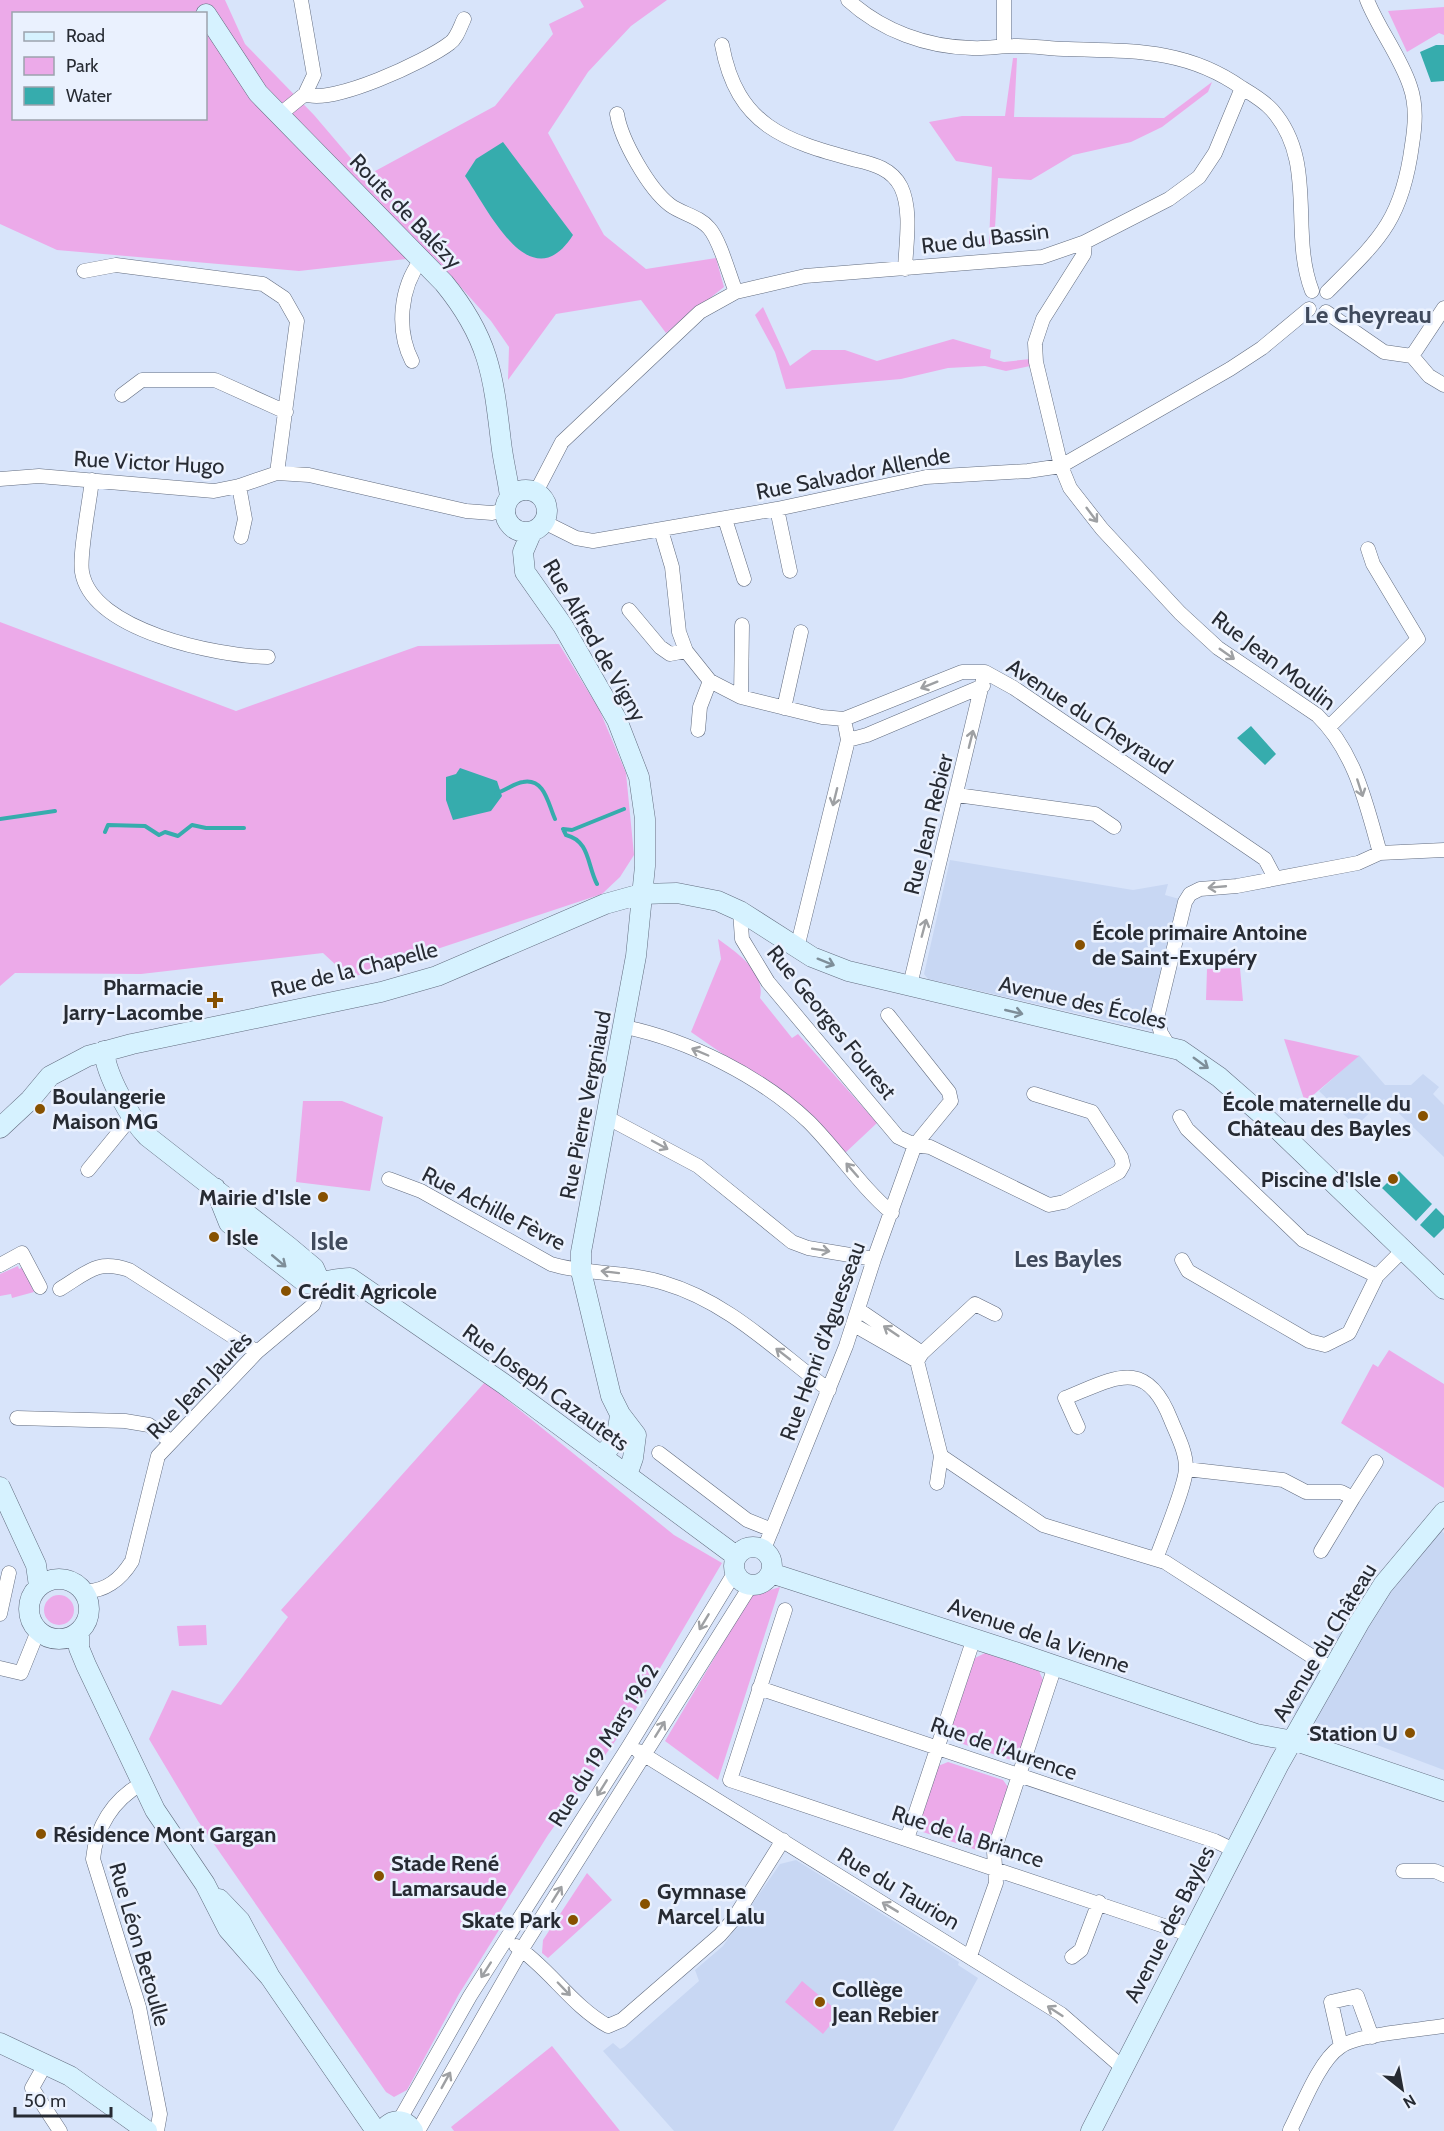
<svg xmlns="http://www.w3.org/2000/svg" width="1444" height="2131" font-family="Cabin,sans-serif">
<rect width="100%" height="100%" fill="#d8e4fa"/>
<path fill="#c8d7f3" d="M 950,860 L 1133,890 L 1168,884 L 1165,895 L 1183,900 L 1154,1031 L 928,979 L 924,974 Z
M 1359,1055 L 1385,1085 L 1411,1085 L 1423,1074 L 1439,1087 L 1433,1094 L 1444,1105 L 1444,1157 L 1384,1099 L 1356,1126 L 1319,1091 Z
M 1425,1519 L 1444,1533 L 1444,1770 L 1294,1714 L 1334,1640 Z
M 796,1860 L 959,1962 L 958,1965 L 978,1978 L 893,2131 L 674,2131 L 603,2051 L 613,2043 L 620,2049 L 624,2047 L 699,1981 L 695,1970 L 723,1946 L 780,1864 Z"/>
<path fill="#ecaae9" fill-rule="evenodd" d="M 0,0 L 225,0 L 245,44 L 314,115 L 366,176 L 495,106 L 553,34 L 549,24 L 584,7 L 580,0 L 667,0 L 631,26 L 588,72 L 548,133 L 604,235 L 646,269 L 716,258 L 724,287 L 666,333 L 641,300 L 556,314 L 508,380 L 509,347 L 491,321 L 433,256 L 299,271 L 57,250 L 0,224 ZM 14,14 L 206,14 L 206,118 L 14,118 Z
M 1444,7 L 1444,35 L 1439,33 L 1407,52 L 1388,11 Z
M 1013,58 L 1017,58 L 1014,117 L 1164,118 L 1212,82 L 1208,92 L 1162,127 L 1131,142 L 1073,155 L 1031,180 L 998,178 L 994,244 L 989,244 L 992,167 L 956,161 L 929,122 L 962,116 L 1005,116 Z
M 763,307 L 790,366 L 812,350 L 845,350 L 877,361 L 953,339 L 991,350 L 990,358 L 1004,362 L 1030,359 L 1030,366 L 1006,371 L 985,366 L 948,368 L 901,379 L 786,389 L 775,352 L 755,315 Z
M 0,622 L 236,711 L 418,646 L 559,644 L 599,709 L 626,773 L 634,855 L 620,877 L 602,894 L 350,978 L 323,953 L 141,974 L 15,973 L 0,986 Z
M 718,939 C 736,952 766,972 760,998 L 792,1038 L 798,1034 L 877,1123 L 844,1154 L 798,1106 L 691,1032 L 721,959 Z
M 1240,968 L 1243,1001 L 1206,1000 L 1207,969 Z
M 1284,1039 L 1294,1041 L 1359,1056 L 1305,1102 Z
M 303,1101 L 342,1101 L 383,1117 L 370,1191 L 296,1182 Z
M 18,1266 L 19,1269 L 23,1267 L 34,1292 L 12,1298 L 11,1294 L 0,1296 L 0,1274 Z
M 1389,1350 L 1444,1384 L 1444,1488 L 1341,1423 L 1373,1364 L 1378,1367 Z
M 485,1382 L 674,1535 L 722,1563 L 626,1726 L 548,1835 L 496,1918 L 499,1930 L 459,1994 L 407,2090 L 394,2097 L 386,2092 L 198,1821 L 149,1739 L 172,1690 L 221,1705 L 288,1617 L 281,1610 Z
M 780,1587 L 718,1780 L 665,1741 L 751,1596 Z
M44 1610a15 15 0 1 1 30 0a15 15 0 1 1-30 0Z
M 206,1625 L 207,1645 L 179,1646 L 177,1626 Z
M 985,1653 L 1039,1671 L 1043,1680 L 1018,1757 L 1011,1760 L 954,1741 L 949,1734 L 975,1658 Z
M 948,1762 L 1003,1780 L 1008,1787 L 988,1846 L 980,1851 L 923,1832 L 919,1823 L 938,1766 Z
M 587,1873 L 612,1900 L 548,1958 L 542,1953 L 543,1940 Z
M 802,1981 L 840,2013 L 823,2034 L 785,2002 Z
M 552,2046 L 620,2131 L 454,2131 L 451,2127 Z"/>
<path fill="#36acad" d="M 1436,45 L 1444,45 L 1444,81 L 1431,82 L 1420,52 Z
M 503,142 L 573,235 C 531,301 489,211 465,176 L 476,159 Z
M 1251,726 L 1276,754 L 1265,765 L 1237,738 Z
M 460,768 L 497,781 L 502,796 L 491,811 L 453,820 L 446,800 L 446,777 L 456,774 Z
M 1399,1171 L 1432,1204 L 1416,1221 L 1382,1188 Z
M 1436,1208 L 1444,1216 L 1444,1228 L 1434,1238 L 1420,1225 Z"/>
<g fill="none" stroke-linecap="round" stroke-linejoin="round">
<path stroke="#36acad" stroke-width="4" d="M 496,793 C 506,791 514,783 523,782 C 545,778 548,804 555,819
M 0,819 L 55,811
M 563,829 L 566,835 C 590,841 587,865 597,884
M 563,829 L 572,830 L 624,809
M 105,832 L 108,825 L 145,826 L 159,835 L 165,832 L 178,836 L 192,825 L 206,828 L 244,828"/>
<g stroke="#626c7f" stroke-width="15">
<path id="street" d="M 1004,0 L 1004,46
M 722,45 C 737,126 785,141 856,160 C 874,164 892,169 901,187 C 912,210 906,244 905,269
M 1242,88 C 1252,94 1264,101 1272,110 C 1318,162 1289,232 1312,291
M 305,94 C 330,106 427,61 450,43 C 457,38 460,27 464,19
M 617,114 C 621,140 649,189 670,205 C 682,214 699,216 709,228 C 720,240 729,275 736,292
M 278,116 L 305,94 L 314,75 L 301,0
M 1085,242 L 1084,254 L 1043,319 L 1035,343 L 1036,362 L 1061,466 L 1070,488 L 1102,529 L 1180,613 L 1218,648 L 1317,715 C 1355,752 1366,803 1380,853
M 84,271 L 116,265 L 263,284 L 284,298 L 297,321 L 277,473
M 1327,292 C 1379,240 1402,221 1412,145 C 1415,126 1417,106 1410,86 C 1400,56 1379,30 1367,0
M 1326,312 L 1384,352 L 1412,356 L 1429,376 L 1444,385
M 1412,356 L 1444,308
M 412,361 C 396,330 400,288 421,260
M 122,395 L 142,380 L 215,380 L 286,412
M 0,479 L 39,476 L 214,491 L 239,486 L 277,473 L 309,475 L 466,511 L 492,513 L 505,510
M 92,480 C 90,500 79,554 82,572 C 92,631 217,656 268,657
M 239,486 L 245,519 L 241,537
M 536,492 L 562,442 L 700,312 L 736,292 L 805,276 L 1042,257 L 1085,242 L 1169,199 L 1199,177 L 1215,153 L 1242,88 C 1187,49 1133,51 1068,49 C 1050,49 1031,45 1013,46 C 1000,46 986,49 972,48 C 927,47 882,31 848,0
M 777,509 L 790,571
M 725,519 L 744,579
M 544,522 L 576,538 L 593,541 L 777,509 L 926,477 L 1028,471 L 1061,466 L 1230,369 L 1262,348 L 1309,309
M 661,530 L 672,567 L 679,632 L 686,651 L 710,681 L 741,697 L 822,717 L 844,719
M 629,610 L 660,647 L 670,654 L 686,651
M 983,686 L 867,735 L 848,740 L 844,719 L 962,672 L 985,672 L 1014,688 L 1265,859 L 1275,878
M 741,697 L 742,625
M 784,708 L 801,632
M 1329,727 L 1418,639 L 1373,564 L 1368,549
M 698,730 L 700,707 L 710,681
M 957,795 L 1095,814 L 1114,827
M 740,911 L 742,939 L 768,982 L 898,1137 L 915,1145 L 930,1147 L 1049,1205 L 1064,1202 L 1119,1172 L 1123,1165 L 1121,1157 L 1092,1112 L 1034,1094
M 797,948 L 848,740
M 910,985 L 983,680
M 625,1027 C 688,1040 762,1077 809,1122 C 838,1151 861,1187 892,1213
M 1168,1045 L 1161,1033 L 1157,1018 L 1185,902 L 1190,894 L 1200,889 L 1237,886 L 1358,863 L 1380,853 L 1444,850
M 1180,1117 L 1187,1129 L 1303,1240 L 1377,1276
M 608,1118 L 698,1166 L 792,1242 L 808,1248 L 874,1259
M 88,1170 L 133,1115
M 389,1179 L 421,1191 L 551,1264 C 587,1275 627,1271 664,1283 C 729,1302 776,1351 829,1390
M 1182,1260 L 1188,1271 L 1309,1341 L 1325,1345 L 1349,1333 L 1377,1276 L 1402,1251
M 0,1265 L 22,1253 L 40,1287
M 60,1289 C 88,1272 97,1259 129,1270 L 257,1352
M 859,1310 L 922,1353
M 854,1325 L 917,1361 L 941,1456 L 1043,1525 L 1165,1562 L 1333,1670
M 917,1361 L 922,1353 L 975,1304 L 995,1314
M 17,1418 L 125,1421 L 149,1425 L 170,1441
M 1078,1427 L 1065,1398 C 1115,1378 1146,1356 1171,1420 C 1177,1435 1186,1451 1186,1468 C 1186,1485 1163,1539 1156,1559
M 659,1453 L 747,1520 L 772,1530
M 1186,1469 L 1283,1480 L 1306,1492 L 1341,1492 L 1353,1498 L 1321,1551
M 937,1483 L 941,1456
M 1353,1498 L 1376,1462
M 764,1549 L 846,1346 L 874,1259 L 915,1145 L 951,1101 L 949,1092 L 888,1015
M 82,1591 C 104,1593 121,1579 132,1561 L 158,1456 L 257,1352 L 313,1305 L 321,1284
M 785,1610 L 730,1780 L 1191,1935
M 0,1614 L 9,1573
M 0,1668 L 21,1673 L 38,1631
M 759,1688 L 1215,1841 L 1234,1850
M 638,1751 L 1061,2014 L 1123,2068
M 141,1784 C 113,1800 96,1827 93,1859 L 139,2007 L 160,2114 L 157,2131
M 907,1839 L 974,1638
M 1403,1871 L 1435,1871 L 1444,1875
M 516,1946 C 550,1969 572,2006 608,2026 L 622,2020 L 720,1935 L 733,1920 L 783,1840
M 970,1956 L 996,1883 L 994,1851 L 1055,1666
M 1072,1957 L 1081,1950 L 1099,1902
M 1341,2046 L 1331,2002 L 1357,1996 L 1372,2037
M 46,2063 L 32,2088 L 60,2131
M 399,2121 L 470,1996 L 629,1746 L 735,1572
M 418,2131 L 522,1949 L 751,1585
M 1292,2131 L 1290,2130 C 1302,2107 1319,2061 1340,2047 C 1357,2034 1421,2030 1444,2026"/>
</g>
<g stroke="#626c7f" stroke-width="21">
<path id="secondary" d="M 206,14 L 258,93 L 444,283 C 489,338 493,374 501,442 C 503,461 508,479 510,497
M505 511a21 21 0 1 1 42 0a21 21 0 1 1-42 0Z
M 532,531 L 523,552 L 525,572 L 563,626 L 617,720 L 639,777 L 645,819 L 645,866 L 636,956 L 581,1252 L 581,1271 L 611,1396 L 620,1414 L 636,1435 L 633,1458 L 627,1475
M 104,1051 C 106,1075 130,1118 147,1136 L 289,1247 L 314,1268 L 321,1284
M 0,1128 L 30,1100 L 50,1076 L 88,1056 L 132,1044 L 381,992 L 437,976 L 605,904 L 641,894 L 677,893 L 718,901 L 740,911 L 812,957 L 848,971 L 1180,1050 L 1219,1077 L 1267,1119 L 1444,1289
M 215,1188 L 229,1223 L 306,1283 C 322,1284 334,1278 350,1278 L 504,1384 L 736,1556
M 601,1456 C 616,1443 618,1434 620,1414
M 0,1487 L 36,1565 L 39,1586
M734 1566a19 19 0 1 1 38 0a19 19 0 1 1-38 0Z
M 771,1573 L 1018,1653 L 1256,1734 L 1299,1742 L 1444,1791
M29 1609a30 30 0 1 1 60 0a30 30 0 1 1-60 0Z
M 79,1632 L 79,1648 L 86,1665 L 155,1810 L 205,1884 L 228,1929 L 270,1977
M 219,1899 L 240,1921 L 270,1977 L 376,2131
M 0,2043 L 70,2076 L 147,2131
M 383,2131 C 391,2118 405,2118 413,2131
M 1091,2131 L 1279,1764 L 1359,1623 L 1383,1585 L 1444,1512"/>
</g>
<use href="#street" stroke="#fff" stroke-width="14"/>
<use href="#secondary" stroke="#d6f2ff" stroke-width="20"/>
</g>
<defs><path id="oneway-shaft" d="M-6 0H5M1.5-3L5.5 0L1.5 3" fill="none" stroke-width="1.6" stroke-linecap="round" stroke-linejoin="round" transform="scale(1.5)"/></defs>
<g stroke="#9ea0a3">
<use href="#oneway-shaft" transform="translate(1092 515) rotate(53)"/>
<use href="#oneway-shaft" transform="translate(1227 654) rotate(35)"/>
<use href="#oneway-shaft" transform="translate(929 685) rotate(158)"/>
<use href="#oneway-shaft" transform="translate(971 739) rotate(-76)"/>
<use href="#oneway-shaft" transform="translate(1360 788) rotate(72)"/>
<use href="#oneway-shaft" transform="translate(835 797) rotate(104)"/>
<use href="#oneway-shaft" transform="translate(1217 887) rotate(175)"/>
<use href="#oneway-shaft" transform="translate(924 928) rotate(-75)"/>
<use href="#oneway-shaft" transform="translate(700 1052) rotate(-157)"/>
<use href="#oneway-shaft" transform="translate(660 1145) rotate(28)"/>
<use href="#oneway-shaft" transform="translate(852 1170) rotate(-131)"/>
<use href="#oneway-shaft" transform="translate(821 1250) rotate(9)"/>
<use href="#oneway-shaft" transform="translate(610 1272) rotate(-173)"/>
<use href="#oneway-shaft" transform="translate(891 1331) rotate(-146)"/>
<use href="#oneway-shaft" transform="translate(783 1354) rotate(-142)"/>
<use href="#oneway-shaft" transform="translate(704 1622) rotate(121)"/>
<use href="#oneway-shaft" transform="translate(660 1729) rotate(-58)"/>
<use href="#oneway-shaft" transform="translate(602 1788) rotate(122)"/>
<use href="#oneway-shaft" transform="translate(557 1894) rotate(-58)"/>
<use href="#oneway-shaft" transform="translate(890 1907) rotate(-149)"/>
<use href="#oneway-shaft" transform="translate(486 1970) rotate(123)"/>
<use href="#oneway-shaft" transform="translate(564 1989) rotate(46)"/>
<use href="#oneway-shaft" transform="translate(1055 2011) rotate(-147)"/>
<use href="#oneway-shaft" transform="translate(446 2080) rotate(-61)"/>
</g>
<g stroke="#7e8e99">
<use href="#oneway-shaft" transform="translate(826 962) rotate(22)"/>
<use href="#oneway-shaft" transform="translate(1014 1012) rotate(13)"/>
<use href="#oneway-shaft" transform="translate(1201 1063) rotate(36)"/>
<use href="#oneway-shaft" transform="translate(279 1261) rotate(40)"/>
</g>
<g fill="#875100" stroke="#eaf1fe" stroke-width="2">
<circle cx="1080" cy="945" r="6"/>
<path d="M212 991h6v6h6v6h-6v6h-6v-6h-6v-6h6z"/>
<circle cx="40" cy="1109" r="6"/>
<circle cx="1423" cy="1116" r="6"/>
<circle cx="1393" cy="1179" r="6"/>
<circle cx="323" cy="1197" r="6"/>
<circle cx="214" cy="1237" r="6"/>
<circle cx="286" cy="1291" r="6"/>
<circle cx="1410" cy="1733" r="6"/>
<circle cx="41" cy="1834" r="6"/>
<circle cx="379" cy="1876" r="6"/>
<circle cx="645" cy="1904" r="6"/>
<circle cx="573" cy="1920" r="6"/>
<circle cx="820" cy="2002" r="6"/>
</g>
<g text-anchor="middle" stroke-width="5" stroke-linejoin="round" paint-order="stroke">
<g font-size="22" fill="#272b33" stroke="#eaf1fe">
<text transform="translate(406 211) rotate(46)" y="8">Route de Balézy</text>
<text transform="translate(985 238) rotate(-7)" y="8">Rue du Bassin</text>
<text transform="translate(149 462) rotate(3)" y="8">Rue Victor Hugo</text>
<text transform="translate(853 473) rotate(-11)" y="8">Rue Salvador Allende</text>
<text transform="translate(595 640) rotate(60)" y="8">Rue Alfred de Vigny</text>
<text transform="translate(1274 660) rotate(37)" y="8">Rue Jean Moulin</text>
<text transform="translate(1090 716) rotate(33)" y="8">Avenue du Cheyraud</text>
<text transform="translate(928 824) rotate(-76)" y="8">Rue Jean Rebier</text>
<text transform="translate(354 969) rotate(-14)" y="8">Rue de la Chapelle</text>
<text transform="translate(1083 1002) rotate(13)" y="8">Avenue des Écoles</text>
<text transform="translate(832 1022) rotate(51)" y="8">Rue Georges Fourest</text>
<text transform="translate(585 1105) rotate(-79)" y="8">Rue Pierre Vergniaud</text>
<text transform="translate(494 1208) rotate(27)" y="8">Rue Achille Fèvre</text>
<text transform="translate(822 1341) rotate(-70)" y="8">Rue Henri d'Aguesseau</text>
<text transform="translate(199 1385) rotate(-46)" y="8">Rue Jean Jaurès</text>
<text transform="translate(546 1387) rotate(36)" y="8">Rue Joseph Cazautets</text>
<text transform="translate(1039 1635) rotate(19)" y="8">Avenue de la Vienne</text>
<text transform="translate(1324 1642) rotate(-59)" y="8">Avenue du Château</text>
<text transform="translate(603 1745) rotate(-58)" y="8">Rue du 19 Mars 1962</text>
<text transform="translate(1004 1748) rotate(19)" y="8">Rue de l'Aurence</text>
<text transform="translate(968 1836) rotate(18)" y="8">Rue de la Briance</text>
<text transform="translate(899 1888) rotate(31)" y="8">Rue du Taurion</text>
<text transform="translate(1169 1924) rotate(-63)" y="8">Avenue des Bayles</text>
<text transform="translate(140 1944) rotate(74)" y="8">Rue Léon Betoulle</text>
</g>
<g font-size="22" font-weight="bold" fill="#272b33" stroke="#eaf1fe" text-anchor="start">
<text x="1092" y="940">École primaire Antoine<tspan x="1092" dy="25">de Saint-Exupéry</tspan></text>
<text x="203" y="995" text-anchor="end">Pharmacie<tspan x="203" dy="25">Jarry-Lacombe</tspan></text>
<text x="52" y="1104">Boulangerie<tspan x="52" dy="25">Maison MG</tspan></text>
<text x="1411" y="1111" text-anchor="end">École maternelle du<tspan x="1411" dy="25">Château des Bayles</tspan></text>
<text x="1381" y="1187" text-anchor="end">Piscine d'Isle</text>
<text x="311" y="1205" text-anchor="end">Mairie d'Isle</text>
<text x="226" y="1245">Isle</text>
<text x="298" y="1299">Crédit Agricole</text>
<text x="1398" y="1741" text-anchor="end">Station U</text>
<text x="53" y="1842">Résidence Mont Gargan</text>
<text x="391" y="1871">Stade René<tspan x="391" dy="25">Lamarsaude</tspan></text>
<text x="657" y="1899">Gymnase<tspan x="657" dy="25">Marcel Lalu</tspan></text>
<text x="561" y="1928" text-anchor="end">Skate Park</text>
<text x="832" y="1997">Collège<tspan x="832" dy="25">Jean Rebier</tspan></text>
</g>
<g font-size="24" font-weight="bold" fill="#404a5c" stroke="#eaf1fe">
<text x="1368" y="323">Le Cheyreau</text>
<text x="1068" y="1267">Les Bayles</text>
</g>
<g font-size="26" font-weight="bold" fill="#404a5c" stroke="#eaf1fe">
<text x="329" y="1250">Isle</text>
</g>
</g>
<rect x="12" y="12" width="195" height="108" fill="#eaf1fe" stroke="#9ca2ad" stroke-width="1.5"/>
<rect x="24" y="32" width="30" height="9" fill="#d6f2ff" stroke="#9ca2ad" stroke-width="1.5"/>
<text x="66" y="42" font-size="18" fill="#272b33">Road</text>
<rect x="24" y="57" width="30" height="18" fill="#ecaae9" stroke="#9ca2ad" stroke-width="1.5"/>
<text x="66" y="72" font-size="18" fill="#272b33">Park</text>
<rect x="24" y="87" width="30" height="18" fill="#36acad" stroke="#9ca2ad" stroke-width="1.5"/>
<text x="66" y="102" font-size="18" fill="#272b33">Water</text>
<g transform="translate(1402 2089) rotate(149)" stroke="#eaf1fe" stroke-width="4.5" paint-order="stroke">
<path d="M0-4.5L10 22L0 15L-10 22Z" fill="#272b33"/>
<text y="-9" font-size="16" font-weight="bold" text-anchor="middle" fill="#272b33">N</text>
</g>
<path d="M15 2107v9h96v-9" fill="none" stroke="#272b33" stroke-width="3"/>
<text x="24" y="2107" font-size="18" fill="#272b33" stroke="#eaf1fe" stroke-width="4.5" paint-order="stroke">50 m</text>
</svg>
